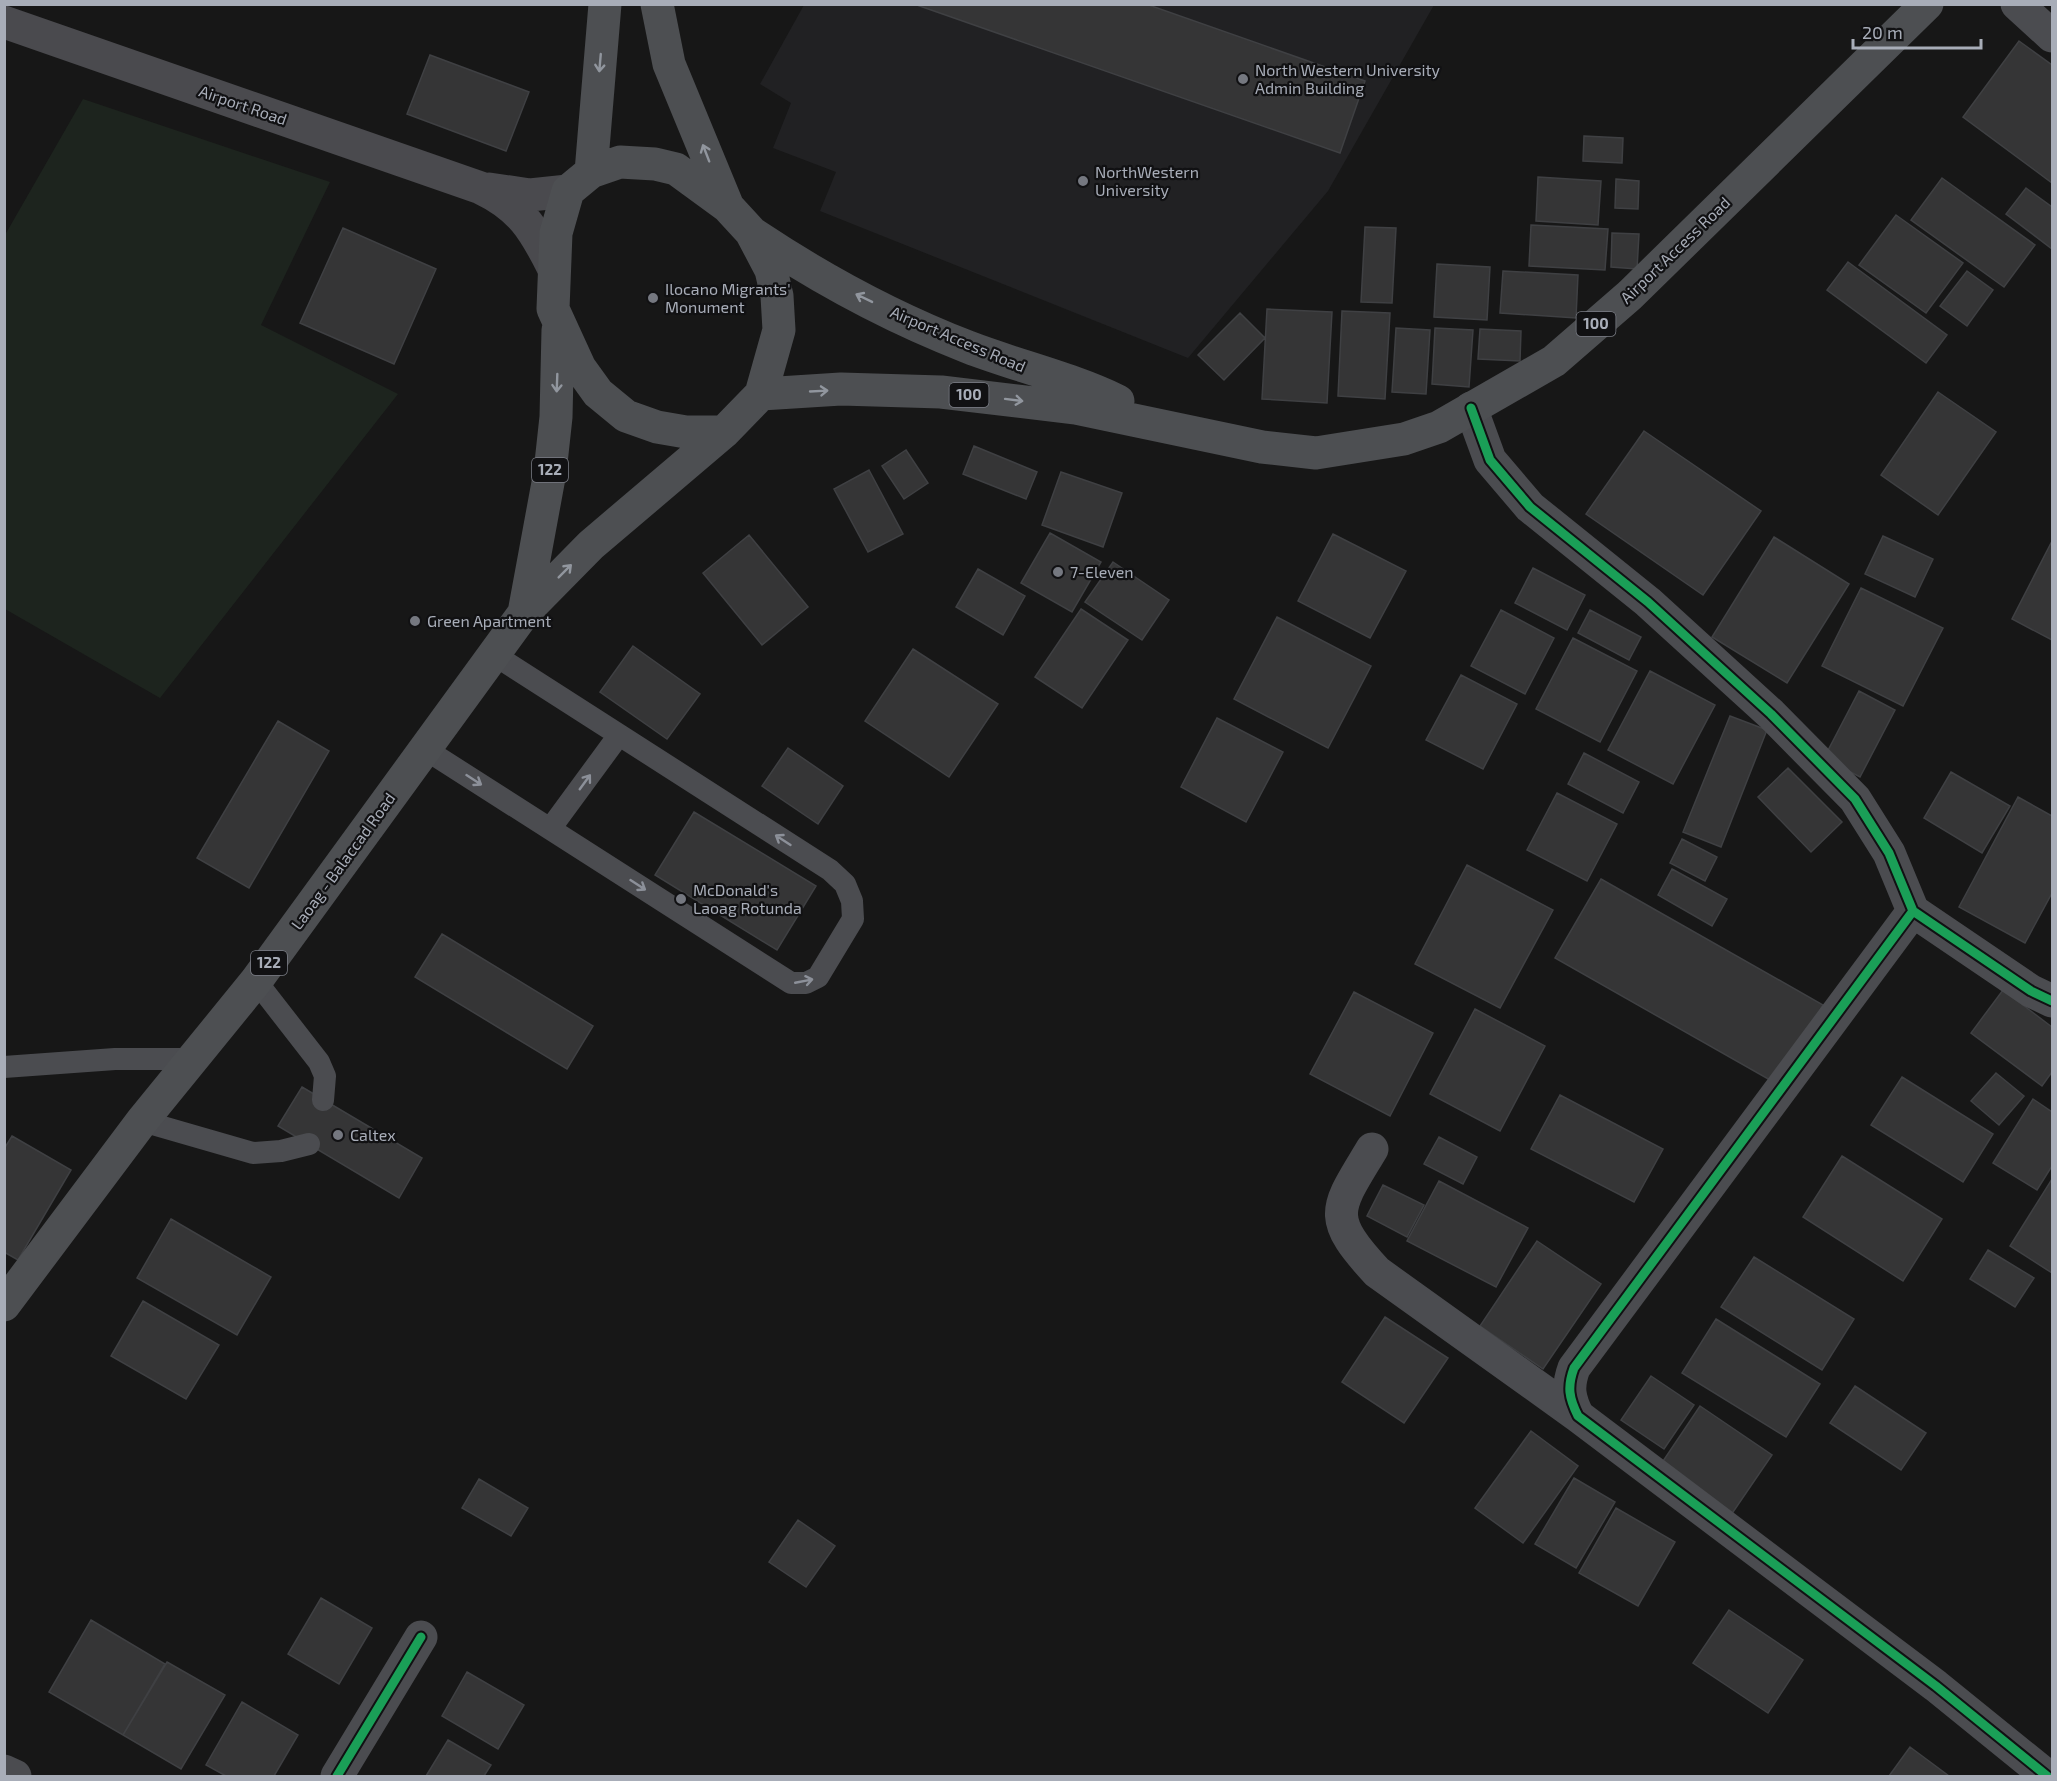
<svg xmlns="http://www.w3.org/2000/svg" width="2057" height="1781" font-family="'Exo 2',sans-serif">
<rect width="100%" height="100%" fill="#171717"/>
<path fill="#212123" d="M 804,5 L 1434,5 L 1328,191 L 1188,358 L 820,211 L 836,172 L 773,148 L 791,103 L 760,84 Z"/>
<path fill="#1d241e" d="M 83,99 L 330,182 L 261,325 L 398,394 L 160,698 L 5,609 L 5,235 Z"/>
<path fill="#353536" stroke="#3f4043" stroke-width="1.5" d="M 914,4 L 1146,4 L 1365,81 L 1340,153 Z
M 2019,41 L 2052,65 L 2052,183 L 1963,117 Z
M 430,55 L 529,92 L 506,151 L 407,114 Z
M 1584,136 L 1623,138 L 1622,163 L 1583,161 Z
M 1538,177 L 1601,181 L 1598,225 L 1536,221 Z
M 1942,178 L 2035,245 L 2004,287 L 1911,220 Z
M 1616,179 L 1639,181 L 1638,209 L 1615,208 Z
M 2026,188 L 2052,207 L 2052,249 L 2006,214 Z
M 1896,215 L 1963,263 L 1926,313 L 1859,265 Z
M 1531,225 L 1608,229 L 1605,270 L 1529,266 Z
M 1365,227 L 1396,228 L 1392,303 L 1361,302 Z
M 343,228 L 436,269 L 394,364 L 300,323 Z
M 1612,233 L 1639,234 L 1637,269 L 1611,267 Z
M 1848,262 L 1947,335 L 1926,363 L 1827,290 Z
M 1437,264 L 1490,267 L 1487,320 L 1434,317 Z
M 1503,271 L 1578,275 L 1576,318 L 1500,313 Z
M 1967,271 L 1993,290 L 1967,326 L 1940,306 Z
M 1267,309 L 1332,312 L 1327,403 L 1262,399 Z
M 1342,311 L 1390,313 L 1385,399 L 1338,396 Z
M 1240,313 L 1265,338 L 1224,380 L 1198,355 Z
M 1396,328 L 1430,330 L 1426,394 L 1392,392 Z
M 1435,328 L 1473,330 L 1469,387 L 1432,384 Z
M 1480,329 L 1521,331 L 1520,361 L 1478,359 Z
M 1938,392 L 1996,432 L 1938,515 L 1881,475 Z
M 1644,431 L 1761,511 L 1703,595 L 1586,514 Z
M 974,446 L 1037,472 L 1026,499 L 963,474 Z
M 906,450 L 928,483 L 904,499 L 882,466 Z
M 869,470 L 903,534 L 868,552 L 834,489 Z
M 1061,472 L 1122,493 L 1103,547 L 1042,525 Z
M 1050,533 L 1101,562 L 1072,612 L 1021,583 Z
M 1333,534 L 1406,571 L 1370,638 L 1298,601 Z
M 749,535 L 808,607 L 762,645 L 703,573 Z
M 1883,536 L 1933,559 L 1915,597 L 1865,574 Z
M 1774,537 L 1849,584 L 1787,683 L 1712,637 Z
M 2052,541 L 2052,640 L 2012,619 Z
M 1113,562 L 1169,600 L 1142,640 L 1085,602 Z
M 1533,568 L 1585,595 L 1567,630 L 1515,603 Z
M 978,569 L 1025,596 L 1003,635 L 956,607 Z
M 1861,588 L 1943,628 L 1903,706 L 1822,666 Z
M 1081,609 L 1128,640 L 1082,708 L 1035,677 Z
M 1501,610 L 1554,638 L 1525,694 L 1471,666 Z
M 1590,610 L 1641,637 L 1629,660 L 1578,633 Z
M 1277,617 L 1371,666 L 1328,748 L 1234,699 Z
M 1573,638 L 1637,671 L 1600,742 L 1536,709 Z
M 633,646 L 700,694 L 667,739 L 600,692 Z
M 913,649 L 998,704 L 949,777 L 865,721 Z
M 1650,671 L 1715,705 L 1673,784 L 1608,750 Z
M 1461,675 L 1517,704 L 1483,769 L 1426,740 Z
M 1859,691 L 1895,710 L 1860,777 L 1824,758 Z
M 1730,716 L 1767,730 L 1721,847 L 1683,832 Z
M 1217,718 L 1283,752 L 1246,822 L 1181,787 Z
M 278,721 L 329,751 L 249,888 L 197,858 Z
M 788,748 L 843,786 L 818,824 L 762,786 Z
M 1584,753 L 1639,782 L 1623,813 L 1568,784 Z
M 1788,768 L 1842,822 L 1811,852 L 1758,797 Z
M 1951,772 L 2010,806 L 1982,853 L 1924,818 Z
M 1557,793 L 1617,824 L 1587,881 L 1527,850 Z
M 2018,797 L 2052,816 L 2052,893 L 2025,943 L 1959,907 Z
M 694,812 L 816,886 L 777,950 L 655,875 Z
M 1682,839 L 1717,857 L 1705,881 L 1670,863 Z
M 1467,865 L 1553,910 L 1500,1008 L 1415,964 Z
M 1672,869 L 1727,899 L 1712,926 L 1658,895 Z
M 1601,879 L 1823,1005 L 1777,1084 L 1555,958 Z
M 442,934 L 593,1026 L 567,1069 L 415,977 Z
M 2003,990 L 2052,1027 L 2052,1072 L 2042,1086 L 1971,1033 Z
M 1354,992 L 1433,1033 L 1390,1116 L 1310,1074 Z
M 1475,1009 L 1545,1046 L 1500,1131 L 1430,1094 Z
M 1996,1073 L 2024,1096 L 1999,1125 L 1971,1101 Z
M 1902,1077 L 1993,1134 L 1963,1182 L 1871,1125 Z
M 302,1087 L 422,1158 L 399,1198 L 278,1126 Z
M 1560,1095 L 1663,1149 L 1634,1202 L 1531,1149 Z
M 2033,1099 L 2052,1112 L 2052,1166 L 2037,1190 L 1993,1163 Z
M 12,1136 L 71,1170 L 18,1260 L 4,1252 L 4,1149 Z
M 1439,1137 L 1477,1157 L 1463,1184 L 1424,1164 Z
M 1842,1156 L 1942,1219 L 1903,1281 L 1803,1217 Z
M 2052,1179 L 2052,1273 L 2010,1246 Z
M 1439,1181 L 1528,1228 L 1496,1287 L 1407,1241 Z
M 1383,1185 L 1424,1205 L 1407,1237 L 1367,1216 Z
M 171,1219 L 271,1277 L 237,1335 L 137,1278 Z
M 1537,1241 L 1601,1284 L 1543,1369 L 1480,1326 Z
M 1988,1250 L 2034,1278 L 2015,1307 L 1970,1279 Z
M 1754,1257 L 1854,1319 L 1822,1370 L 1721,1307 Z
M 143,1301 L 219,1345 L 186,1399 L 111,1356 Z
M 1385,1317 L 1448,1358 L 1404,1423 L 1342,1382 Z
M 1716,1319 L 1820,1384 L 1786,1437 L 1682,1373 Z
M 1651,1376 L 1694,1405 L 1664,1449 L 1621,1420 Z
M 1855,1386 L 1926,1433 L 1901,1470 L 1830,1423 Z
M 1700,1406 L 1772,1455 L 1729,1518 L 1657,1470 Z
M 1531,1431 L 1578,1466 L 1523,1543 L 1475,1508 Z
M 1574,1478 L 1615,1502 L 1576,1568 L 1535,1544 Z
M 479,1479 L 528,1508 L 511,1536 L 462,1508 Z
M 1616,1508 L 1675,1542 L 1638,1606 L 1579,1573 Z
M 798,1520 L 835,1546 L 806,1587 L 769,1562 Z
M 321,1598 L 372,1628 L 339,1684 L 288,1654 Z
M 1729,1610 L 1803,1660 L 1768,1713 L 1693,1663 Z
M 91,1620 L 165,1664 L 123,1735 L 49,1692 Z
M 167,1662 L 225,1695 L 181,1769 L 123,1735 Z
M 467,1672 L 524,1705 L 498,1749 L 442,1716 Z
M 242,1702 L 298,1735 L 274,1776 L 226,1776 L 206,1765 Z
M 448,1740 L 491,1765 L 484,1776 L 426,1776 Z
M 1910,1747 L 1949,1776 L 1889,1776 Z"/>
<g fill="none" stroke-linecap="round" stroke-linejoin="round">
<path stroke="#4b4c50" stroke-width="22" d="M 425,749 L 791,983 L 806,983 L 818,977 L 853,919 L 852,901 L 845,884 L 830,870 L 493,654
M 550,829 L 619,735
M 256,981 L 319,1062 L 325,1076 L 323,1100
M 4,1067 L 115,1059 L 193,1059
M 142,1121 L 253,1153 L 281,1151 L 309,1144"/>
<path stroke="#4b4c50" stroke-width="33" d="M 2017,4 L 2052,36
M 1471,408 L 1490,460 L 1530,507 L 1648,602 L 1771,714 L 1855,799 L 1889,853 L 1913,911 L 2031,991 L 2052,1001
M 1913,911 L 1574,1368 C 1567,1387 1569,1398 1578,1416 L 1936,1686 L 2047,1776
M 1372,1149 C 1336,1209 1325,1216 1377,1272 L 1578,1416
M 4,1771 L 15,1776
M 337,1776 L 421,1637"/>
<path stroke="#4a4a4e" stroke-width="33" d="M 4,22 L 481,188 C 521,207 534,229 554,269
M 489,189 L 530,195 L 568,191"/>
<path stroke="#4d4f52" stroke-width="33" d="M 657,4 L 669,64 L 728,207
M 591,172 L 605,4
M 755,235 C 821,279 893,318 968,347 C 1017,366 1071,378 1118,401
M 761,394 L 841,389 L 941,392 L 1076,408 L 1262,447 L 1316,453 L 1404,439 L 1439,427 L 1554,361 L 1630,295 L 1927,4
M 524,613 L 550,472 L 556,417 L 558,330
M 4,1305 L 142,1121 L 256,981 L 524,613 L 591,545 L 724,432 L 761,394 L 779,330 L 777,296 L 771,270 L 751,232 L 728,207 L 676,169 L 655,164 L 620,162 L 591,172 L 568,191 L 556,233 L 553,309 L 580,368 L 598,393 L 626,416 L 657,427 L 686,432 L 724,432"/>
<g stroke="#111113" stroke-width="13">
<path id="cycleway" d="M 1471,408 L 1490,460 L 1530,507 L 1648,602 L 1771,714 L 1855,799 L 1889,853 L 1913,911 L 2031,991 L 2052,1001
M 1913,911 L 1574,1368 C 1567,1387 1569,1398 1578,1416 L 1936,1686 L 2047,1776
M 337,1776 L 421,1637"/>
</g>
<use href="#cycleway" stroke="#1a9f57" stroke-width="9"/>
</g>
<defs><path id="oneway-shaft" d="M-6 0H5M1.5-3L5.5 0L1.5 3" fill="none" stroke-width="1.6" stroke-linecap="round" stroke-linejoin="round" transform="scale(1.5)"/></defs>
<g stroke="#91969e">
<use href="#oneway-shaft" transform="translate(600 63) rotate(95)"/>
<use href="#oneway-shaft" transform="translate(706 153) rotate(-111)"/>
<use href="#oneway-shaft" transform="translate(864 298) rotate(-154)"/>
<use href="#oneway-shaft" transform="translate(557 383) rotate(92)"/>
<use href="#oneway-shaft" transform="translate(819 391) rotate(-3)"/>
<use href="#oneway-shaft" transform="translate(1014 400) rotate(7)"/>
<use href="#oneway-shaft" transform="translate(565 571) rotate(-45)"/>
</g>
<g stroke="#8c9099">
<use href="#oneway-shaft" transform="translate(474 780) rotate(33)"/>
<use href="#oneway-shaft" transform="translate(585 782) rotate(-54)"/>
<use href="#oneway-shaft" transform="translate(783 840) rotate(-147)"/>
<use href="#oneway-shaft" transform="translate(638 885) rotate(33)"/>
<use href="#oneway-shaft" transform="translate(804 981) rotate(-11)"/>
</g>
<g fill="#757880" stroke="#111113" stroke-width="2">
<circle cx="1243" cy="79" r="6"/>
<circle cx="1083" cy="181" r="6"/>
<circle cx="653" cy="298" r="6"/>
<circle cx="1058" cy="572" r="6"/>
<circle cx="415" cy="621" r="6"/>
<circle cx="681" cy="899" r="6"/>
<circle cx="338" cy="1135" r="6"/>
</g>
<g text-anchor="middle" stroke-width="4.5" stroke-linejoin="round" paint-order="stroke">
<g fill="#111113" stroke="#7b7e86" stroke-width="1.5">
<rect x="1576.5" y="312" width="39" height="24" rx="4.5"/>
<rect x="949.5" y="383" width="39" height="24" rx="4.5"/>
<rect x="532" y="458" width="36" height="24" rx="4.5"/>
<rect x="251" y="951" width="36" height="24" rx="4.5"/>
</g>
<g font-size="15" font-weight="bold" fill="#a8adb8">
<text x="1596" y="329">100</text>
<text x="969" y="400">100</text>
<text x="550" y="475">122</text>
<text x="269" y="968">122</text>
</g>
<g font-size="16" fill="#a8adb8" stroke="#111113" text-anchor="start">
<text x="1255" y="76">North Western University<tspan x="1255" dy="18">Admin Building</tspan></text>
<text x="1095" y="178">NorthWestern<tspan x="1095" dy="18">University</tspan></text>
<text x="665" y="295">Ilocano Migrants'<tspan x="665" dy="18">Monument</tspan></text>
<text x="1070" y="578">7-Eleven</text>
<text x="427" y="627">Green Apartment</text>
<text x="693" y="896">McDonald's<tspan x="693" dy="18">Laoag Rotunda</tspan></text>
<text x="350" y="1141">Caltex</text>
</g>
<g font-size="16" fill="#a8adb8" stroke="#111113">
<text transform="translate(243 105) rotate(19)" y="6">Airport Road</text>
<text transform="translate(1675 250) rotate(-44)" y="6">Airport Access Road</text>
<text transform="translate(958 339) rotate(23)" y="6">Airport Access Road</text>
<text transform="translate(343 861) rotate(-54)" y="6">Laoag - Balaccad Road</text>
</g>
</g>
<rect width="2057" height="1781" fill="none" stroke="#a8adb8" stroke-width="12"/>
<path d="M1853 39v9h128v-9" fill="none" stroke="#a8adb8" stroke-width="3"/>
<text x="1862" y="39" font-size="18" fill="#a8adb8" stroke="#111113" stroke-width="4.5" paint-order="stroke">20 m</text>
</svg>
